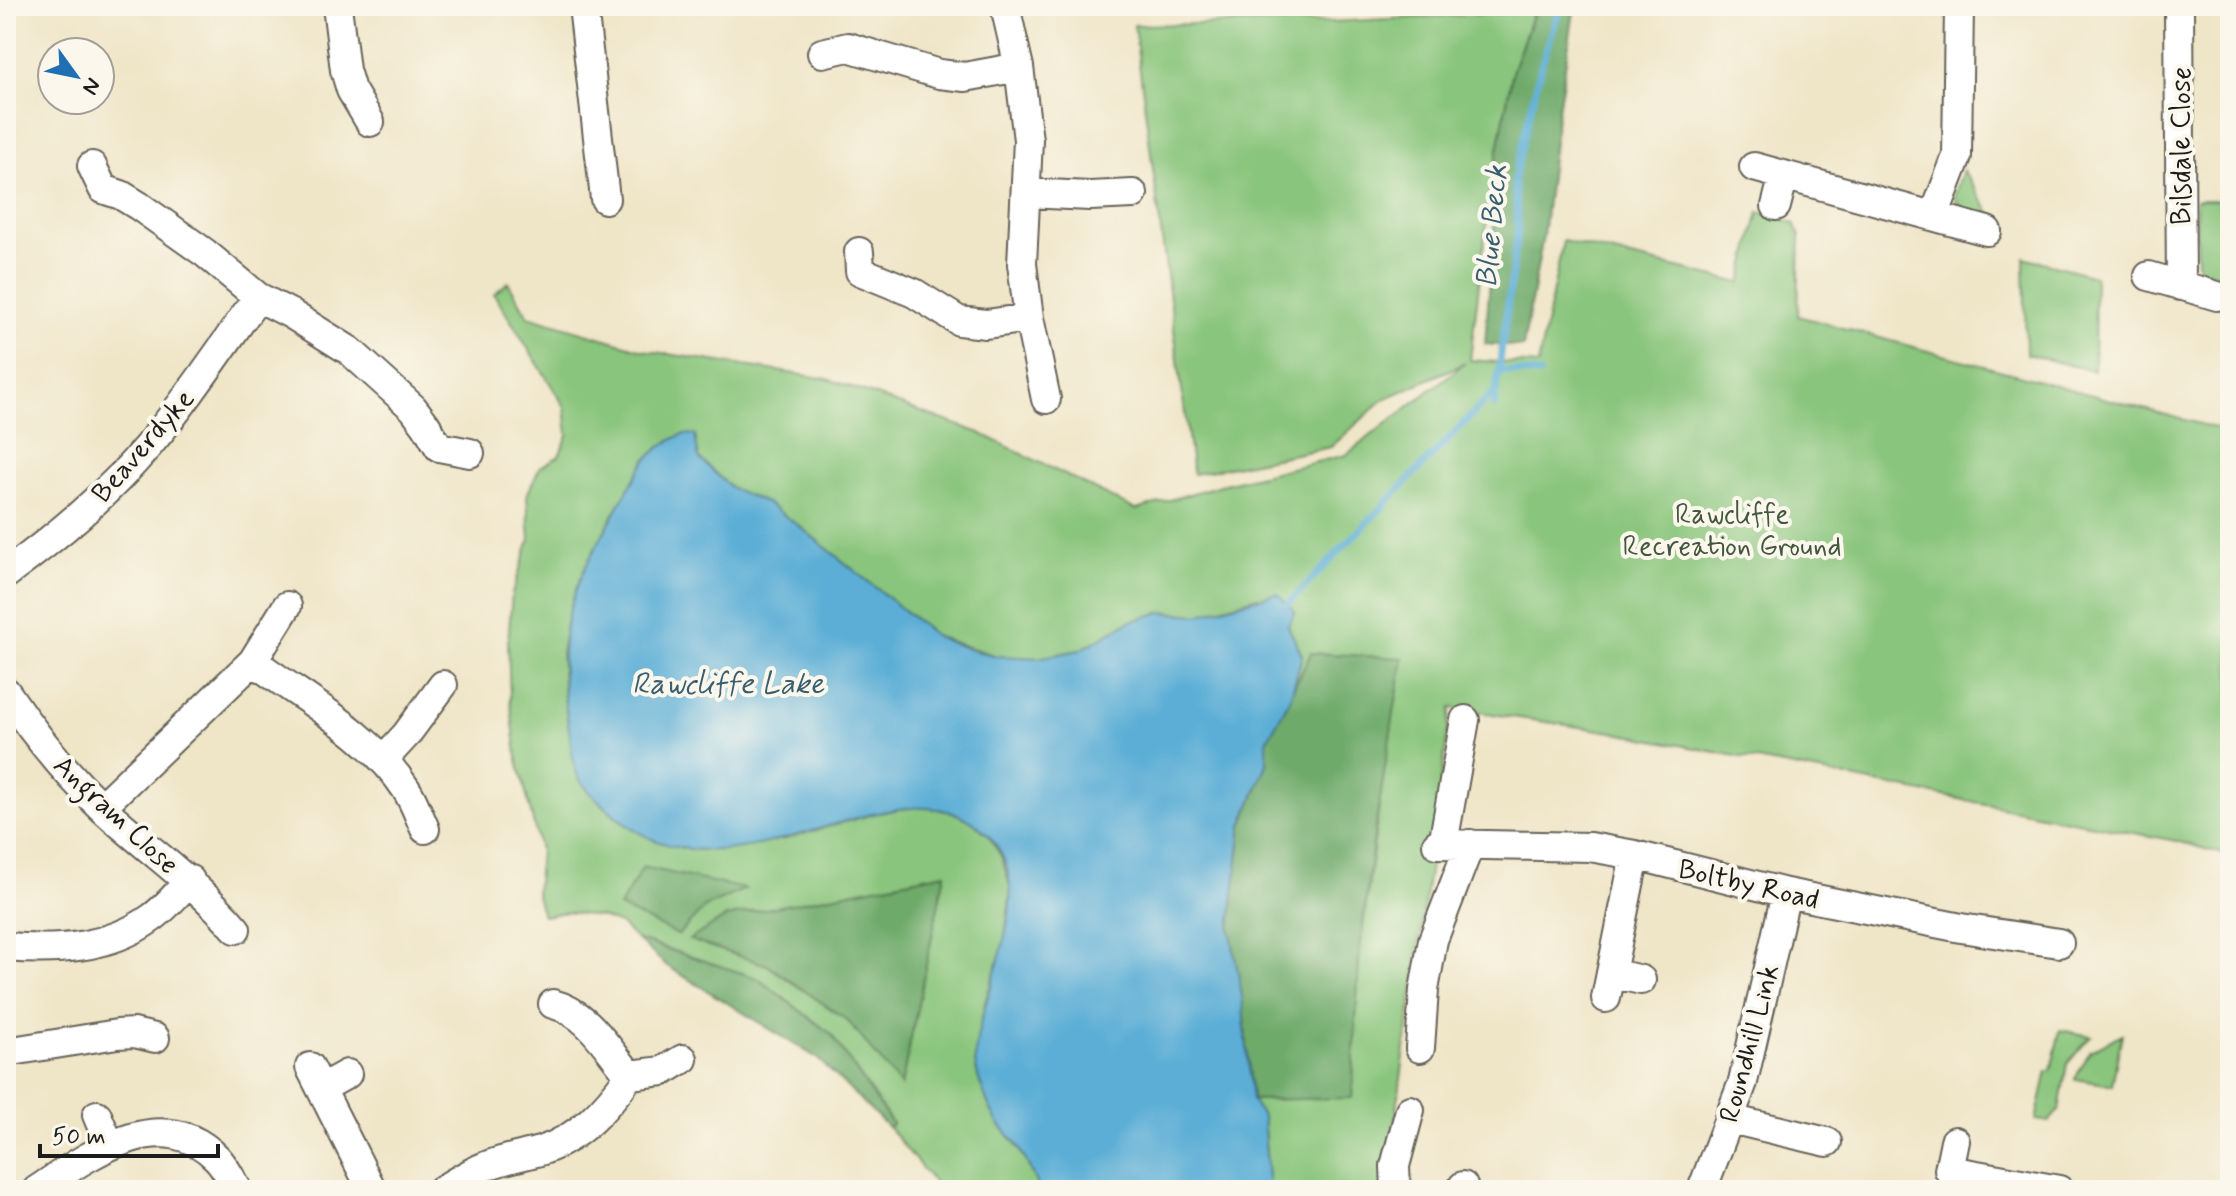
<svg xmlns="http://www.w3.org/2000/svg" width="2236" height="1196" font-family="Mynerve,sans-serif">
<rect width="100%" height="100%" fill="#fbf7ec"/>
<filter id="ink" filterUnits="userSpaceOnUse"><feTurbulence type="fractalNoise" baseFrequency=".0125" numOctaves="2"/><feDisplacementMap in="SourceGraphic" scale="16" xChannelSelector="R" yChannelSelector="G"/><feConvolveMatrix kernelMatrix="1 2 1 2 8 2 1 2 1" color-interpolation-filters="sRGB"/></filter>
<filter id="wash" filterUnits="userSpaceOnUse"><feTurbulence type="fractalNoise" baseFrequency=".006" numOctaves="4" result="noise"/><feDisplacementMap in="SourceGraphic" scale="32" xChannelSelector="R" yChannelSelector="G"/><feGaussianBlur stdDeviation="1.8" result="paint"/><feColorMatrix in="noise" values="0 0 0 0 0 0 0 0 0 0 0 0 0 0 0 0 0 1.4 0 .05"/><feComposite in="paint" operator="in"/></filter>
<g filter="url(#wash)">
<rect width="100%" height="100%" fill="#efe5c7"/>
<path fill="#89c57b" stroke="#52704c" stroke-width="2" fill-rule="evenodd" d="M 1533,12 L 1513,69 L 1490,193 L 1470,360 L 1538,365 L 1563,241 L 1741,283 L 1759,212 L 1794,223 L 1800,236 L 1798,316 L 2230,432 L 2230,856 L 2176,841 L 1607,731 L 1451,708 L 1386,1190 L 1269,1190 L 1263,1117 L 1252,1100 L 1352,1097 L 1359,958 L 1382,784 L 1311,653 L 1290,699 L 1302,655 L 1288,626 L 1258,597 L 1198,615 L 1162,612 L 1129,622 L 1080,650 L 1038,658 L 997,656 L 937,637 L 799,526 L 768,504 L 731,488 L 699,458 L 665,443 L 646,459 L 612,517 L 580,579 L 567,618 L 561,653 L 564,699 L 577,775 L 602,804 L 625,824 L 782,840 L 873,814 L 916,806 L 941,807 L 969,819 L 988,835 L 1001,856 L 1011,890 L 1004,944 L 985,1002 L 975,1062 L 997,1121 L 1014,1142 L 1028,1164 L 1039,1190 L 940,1190 L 889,1128 L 892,1123 L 831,1034 L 757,978 L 636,939 L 620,924 L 601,917 L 567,912 L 543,916 L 536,892 L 540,850 L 517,756 L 510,699 L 508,642 L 512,594 L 530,539 L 527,495 L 540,467 L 559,456 L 568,435 L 565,407 L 494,294 L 508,282 L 528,316 L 643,350 L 828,379 L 980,433 L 1136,510 L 1220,485 L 1346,455 L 1465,363 L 1384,399 L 1331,447 L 1193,474 L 1134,25 L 1329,22 ZM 643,867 L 743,890 L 705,907 ZM 945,873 L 901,1085 L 847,1020 L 767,965 L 690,940 L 726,917 Z
M 1963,170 L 1994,219 C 1979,214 1962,212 1954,197 Z
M 2196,200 L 2230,200 L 2230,277 L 2202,270 L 2197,263 Z
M 2024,257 L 2095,276 L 2094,371 L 2026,354 Z
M 2060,1030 L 2091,1036 L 2067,1064 L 2059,1110 L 2049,1122 L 2036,1120 L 2047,1071 L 2051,1071 Z
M 2122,1034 L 2112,1085 L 2075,1079 L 2090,1051 Z"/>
<path fill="#6eaa6b" stroke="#456344" stroke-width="2" d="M 1537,6 L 1575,6 L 1557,116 L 1543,236 L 1523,347 L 1485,344 L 1496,199 L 1490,193 L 1513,69 Z
M 1311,653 L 1403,658 L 1372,848 L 1359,958 L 1352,1098 L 1252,1100 L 1242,996 L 1230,928 L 1242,825 L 1267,764 L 1267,741 Z
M 643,867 L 745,889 L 705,907 L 678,935 L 619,907 Z
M 945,873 L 901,1086 L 847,1020 L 767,965 L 689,940 L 726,917 Z
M 636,939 L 757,978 L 831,1034 L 892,1124 L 889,1128 L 817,1058 L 667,966 Z"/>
<path fill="#5baed6" stroke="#3c6579" stroke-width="2" d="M 683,434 L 695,435 L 699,458 L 731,488 L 768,504 L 799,526 L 937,637 L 968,649 L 997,656 L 1038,658 L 1080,650 L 1129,622 L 1162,612 L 1198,615 L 1277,593 L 1295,611 L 1288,626 L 1302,655 L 1290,699 L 1267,741 L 1267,764 L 1242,825 L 1230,928 L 1242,996 L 1252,1100 L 1263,1117 L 1269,1190 L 1039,1190 C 1032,1173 1025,1156 1014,1141 C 1009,1135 1003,1129 998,1123 C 990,1110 975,1075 975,1060 C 976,992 1046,891 986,833 C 897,746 734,920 616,816 C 604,805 581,788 576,771 C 572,758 571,743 569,729 C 558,664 559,618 590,558 C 604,533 617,508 632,483 C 637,475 641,465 648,458 C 658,447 670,440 683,434 Z"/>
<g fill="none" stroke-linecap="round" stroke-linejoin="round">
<path stroke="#5baed6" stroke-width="7" d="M 1500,371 L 1539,374
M 1494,406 L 1518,228 L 1514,179 L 1542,62 L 1561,6
M 1288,604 L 1496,390"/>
</g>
</g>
<g filter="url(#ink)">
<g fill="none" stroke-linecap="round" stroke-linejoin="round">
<g stroke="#666258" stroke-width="32">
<path id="minor" d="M 337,6 L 345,70 L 351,90 L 370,122
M 583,6 L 605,199
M 1005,6 L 1019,67 L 1028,140 L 1022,264 L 1029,318 L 1046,399
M 2179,6 L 2181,286
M 822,53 L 848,47 L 939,74 L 965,77 L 1019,67
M 92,166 L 103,189 L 121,195 L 139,206 L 205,253 L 258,297 L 291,314 L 350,351 L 413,408 L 426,425 L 439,447 L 470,453
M 1754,167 L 1987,231
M 1026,193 L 1090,196 L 1133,194
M 1776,206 L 1784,175
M 1934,216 L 1957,156 L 1959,6
M 859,252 L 860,271 L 914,293 L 959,321 L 986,324 L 1029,318
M 2149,276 L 2217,296
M 6,574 C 57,536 107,495 148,446 C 188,399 222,347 258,297
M 253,661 C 306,701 369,732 406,789 C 414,801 419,816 425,829
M 6,692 C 33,733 64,771 100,806 C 145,848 196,882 236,929
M 383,760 L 406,735 L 443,685
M 101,807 L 253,661 L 287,606
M 1437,844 L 1590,847 L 1635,855 L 1786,893 L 1961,928 L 2059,943
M 1443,844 L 1465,720
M 6,947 C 55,951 108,949 150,919 C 165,909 177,894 190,880
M 1611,973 L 1641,980
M 1606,998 L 1635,855
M 553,1004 C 589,1013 607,1049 630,1075 L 663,1071 L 683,1059
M 1420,1048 L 1424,990 L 1433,940 L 1470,844
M 6,1052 L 117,1034 L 134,1033 L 155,1038
M 310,1067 L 372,1190
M 322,1088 L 347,1074
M 97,1115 L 109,1144
M 1730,1119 L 1827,1142
M 1955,1141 L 1949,1170 L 2059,1190
M 37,1190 C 88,1156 161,1101 217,1158 C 226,1167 231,1180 238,1190
M 442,1190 C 456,1182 470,1172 486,1166 C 503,1159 522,1156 540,1151 C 579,1139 607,1107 630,1075
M 1396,1190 L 1395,1166 L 1410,1110
M 1462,1190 L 1463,1186
M 1702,1190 L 1743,1082 L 1786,893"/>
</g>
<use href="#minor" stroke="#fff" stroke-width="28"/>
</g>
</g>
<g text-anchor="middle" stroke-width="8" stroke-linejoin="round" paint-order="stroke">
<g font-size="28" fill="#1c1c1c" stroke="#fbf7ec">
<text transform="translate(2180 146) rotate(-90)" y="10">Bilsdale Close</text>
<text transform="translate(142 445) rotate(-49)" y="10">Beaverdyke</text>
<text transform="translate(117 814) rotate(43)" y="10">Angram Close</text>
<text transform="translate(1749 883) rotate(13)" y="10">Boltby Road</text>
<text transform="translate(1748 1043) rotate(-75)" y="10">Roundhill Link</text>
</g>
<g font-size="28" fill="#42573d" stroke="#fbf7ec">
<text x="1732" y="523">Rawcliffe<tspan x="1732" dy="32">Recreation Ground</tspan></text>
</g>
<g font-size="30" font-style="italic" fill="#385e70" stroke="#fbf7ec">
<text transform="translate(1491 226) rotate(-85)" y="10">Blue Beck</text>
<text x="728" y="693">Rawcliffe Lake</text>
</g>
</g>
<rect width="2236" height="1196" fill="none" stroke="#fbf7ec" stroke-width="32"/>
<g transform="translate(76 76) rotate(123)"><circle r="38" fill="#fbf7ec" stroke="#a29f99" stroke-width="2"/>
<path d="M0-6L14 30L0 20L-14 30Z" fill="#1f6fb2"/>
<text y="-12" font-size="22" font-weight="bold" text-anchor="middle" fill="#1c1c1c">N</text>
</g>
<path d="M40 1144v12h178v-12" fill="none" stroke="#1c1c1c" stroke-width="4"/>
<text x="52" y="1144" font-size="24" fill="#1c1c1c" stroke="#fbf7ec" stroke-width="6" paint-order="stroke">50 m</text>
</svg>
